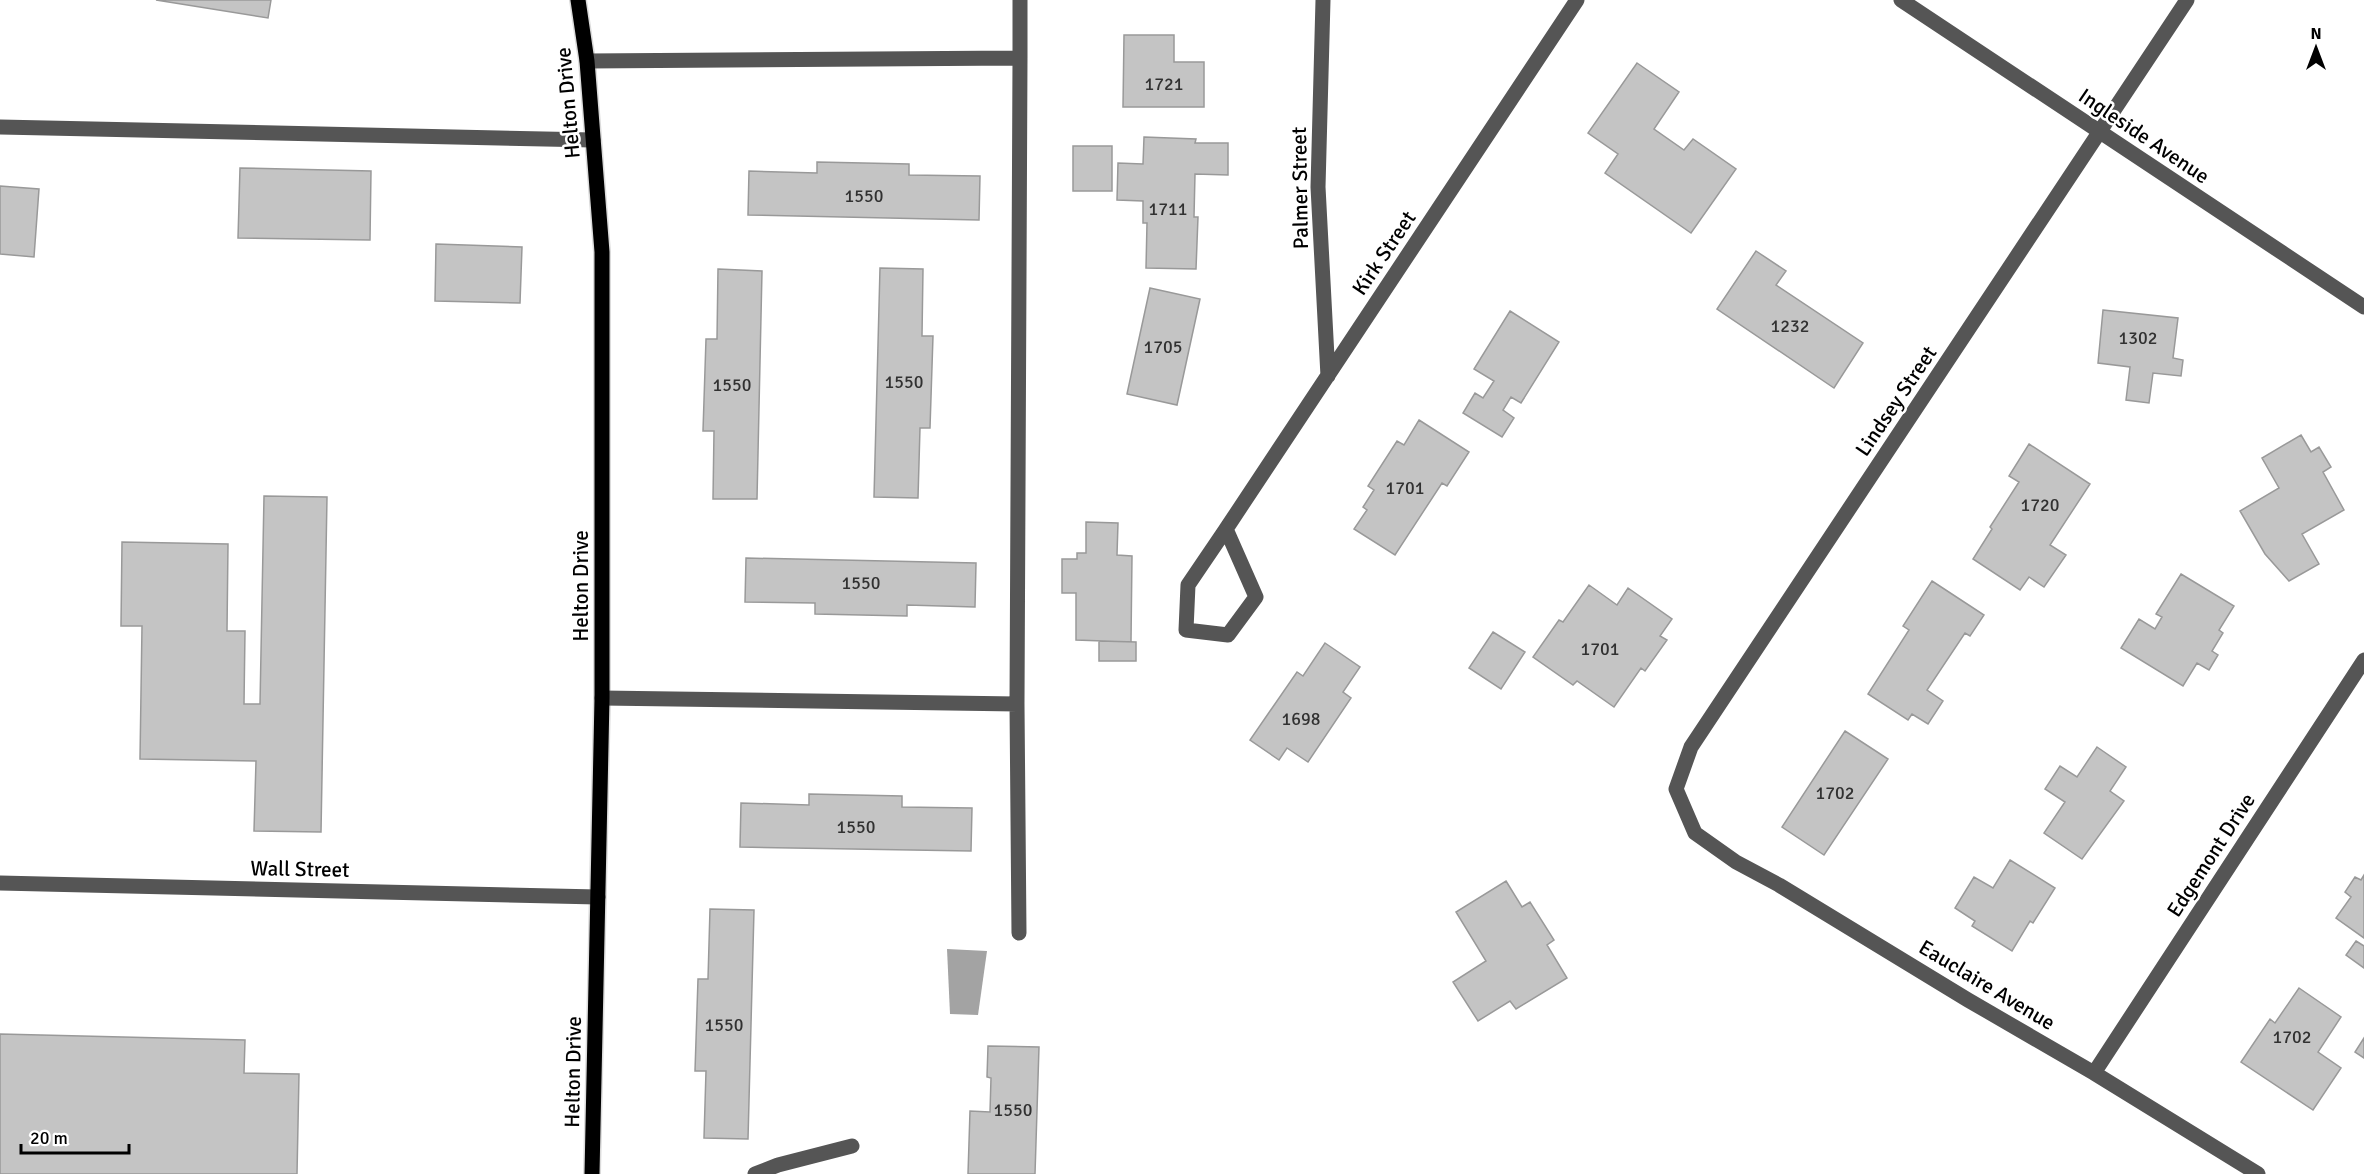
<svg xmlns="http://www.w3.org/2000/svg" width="2364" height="1174" font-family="Signika,sans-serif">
<rect width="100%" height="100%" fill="#fff"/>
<path fill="#a3a3a3" d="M 947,949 L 987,951 L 978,1015 L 950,1014 Z"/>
<path fill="#c4c4c4" stroke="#999" stroke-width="1.5" d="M 156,0 L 271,0 L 268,18 Z
M 1124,35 L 1174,35 L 1174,62 L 1204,62 L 1204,107 L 1123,107 Z
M 1637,63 L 1679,92 L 1654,129 L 1684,150 L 1693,139 L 1736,169 L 1691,233 L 1605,173 L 1618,154 L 1588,133 Z
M 1144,137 L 1196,139 L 1195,143 L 1228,143 L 1228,175 L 1195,174 L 1194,217 L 1198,217 L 1196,269 L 1146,268 L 1147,223 L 1143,223 L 1143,201 L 1117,200 L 1118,163 L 1143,164 Z
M 1073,146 L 1112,146 L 1112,191 L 1073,191 Z
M 817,162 L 909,164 L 909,175 L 980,176 L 979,220 L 748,215 L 749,171 L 817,173 Z
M 240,168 L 371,171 L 370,240 L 238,238 Z
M 0,186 L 39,189 L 34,257 L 0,254 Z
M 436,244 L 522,247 L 520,303 L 435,301 Z
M 1756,251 L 1786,271 L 1776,285 L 1863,343 L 1834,388 L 1717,309 Z
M 880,268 L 923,269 L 922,336 L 933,336 L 930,428 L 920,428 L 918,498 L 874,497 Z
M 718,269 L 762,271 L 757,499 L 713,499 L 714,431 L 703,431 L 706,339 L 717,339 Z
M 1150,288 L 1200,299 L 1177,405 L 1127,394 Z
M 2103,310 L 2178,318 L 2173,358 L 2183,360 L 2181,376 L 2153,373 L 2149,403 L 2126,400 L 2130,367 L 2098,363 Z
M 1510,311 L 1559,342 L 1521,403 L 1511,397 L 1503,410 L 1514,418 L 1502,437 L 1463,413 L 1475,393 L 1483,398 L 1494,381 L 1474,369 Z
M 1419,420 L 1469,452 L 1447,486 L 1442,483 L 1395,555 L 1354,529 L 1367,510 L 1363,507 L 1374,490 L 1368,486 L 1397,441 L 1404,445 Z
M 2301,435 L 2311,452 L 2319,447 L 2331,467 L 2323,472 L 2344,510 L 2302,534 L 2319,564 L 2289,581 L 2265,554 L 2240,511 L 2279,488 L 2262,458 Z
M 2029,444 L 2090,484 L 2050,545 L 2066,555 L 2044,587 L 2029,577 L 2020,590 L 1973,559 L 1992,529 L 1990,527 L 2019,482 L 2009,476 Z
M 264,496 L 327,497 L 321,832 L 254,831 L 256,761 L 140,759 L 142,626 L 121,626 L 122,542 L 228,544 L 227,631 L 245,631 L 244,704 L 260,704 Z
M 1086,522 L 1118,523 L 1117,555 L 1132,556 L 1131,642 L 1076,640 L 1076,593 L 1062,593 L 1062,559 L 1077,559 L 1077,553 L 1086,553 Z
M 746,558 L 976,563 L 975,607 L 907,605 L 907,616 L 815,614 L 815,603 L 745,602 Z
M 2181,574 L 2234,606 L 2219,630 L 2223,633 L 2212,651 L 2218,655 L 2209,670 L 2197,663 L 2183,686 L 2121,648 L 2139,619 L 2155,629 L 2162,617 L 2156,614 Z
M 1932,581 L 1984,615 L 1970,636 L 1965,633 L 1927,690 L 1943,701 L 1928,724 L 1912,714 L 1908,720 L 1868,694 L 1909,630 L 1903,626 Z
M 1589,585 L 1617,605 L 1628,588 L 1672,619 L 1660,636 L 1667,640 L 1645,671 L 1641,668 L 1614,707 L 1577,681 L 1573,685 L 1533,657 L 1559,620 L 1563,622 Z
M 1493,632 L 1525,652 L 1501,689 L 1469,668 Z
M 1099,641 L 1136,642 L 1136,661 L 1099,661 Z
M 1325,643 L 1360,667 L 1343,692 L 1351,698 L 1308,762 L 1287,748 L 1279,760 L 1250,740 L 1297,672 L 1303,676 Z
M 1845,731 L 1888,759 L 1824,855 L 1782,827 Z
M 2097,747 L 2126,767 L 2110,791 L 2124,801 L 2082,859 L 2044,833 L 2065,802 L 2045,789 L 2060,766 L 2077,777 Z
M 809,794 L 902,796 L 902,807 L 972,808 L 971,851 L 740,847 L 741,803 L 809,805 Z
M 2010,860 L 2055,888 L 2033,923 L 2030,921 L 2012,951 L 1972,926 L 1975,921 L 1955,908 L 1974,877 L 1993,888 Z
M 2364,875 L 2364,938 L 2336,918 L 2351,897 L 2345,892 L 2355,877 L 2361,880 Z
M 1506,881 L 1522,907 L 1530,902 L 1554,940 L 1547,945 L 1567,978 L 1516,1009 L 1510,1001 L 1478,1021 L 1453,982 L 1486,961 L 1456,912 Z
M 710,909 L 754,910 L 748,1139 L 704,1138 L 706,1071 L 695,1071 L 698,979 L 708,979 Z
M 2356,941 L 2364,946 L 2364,968 L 2346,955 Z
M 2299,988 L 2341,1017 L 2318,1052 L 2341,1068 L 2313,1110 L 2241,1062 L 2270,1019 L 2275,1023 Z
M 0,1034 L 245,1040 L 244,1073 L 299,1074 L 297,1174 L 0,1174 Z
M 2364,1038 L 2364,1058 L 2355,1052 Z
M 988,1046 L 1039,1047 L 1035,1174 L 968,1174 L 970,1111 L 990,1112 L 991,1078 L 987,1077 Z"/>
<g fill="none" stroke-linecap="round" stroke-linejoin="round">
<g stroke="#dbdbdb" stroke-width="18">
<path id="major" d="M 578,0 L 587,61 L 602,252 L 602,698 L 592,1174"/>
</g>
<path stroke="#555" stroke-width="15" d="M 1020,0 L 1020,58
M 1323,0 L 1318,187 L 1328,376
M 1901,0 L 2364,307
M 2187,0 L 1691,747 L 1676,789 L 1695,833 L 1736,862 L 1779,885 L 1968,1000 L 2094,1073 L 2258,1174
M 587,61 L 1020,58 L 1017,704
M 0,127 L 593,140
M 1226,529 L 1577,0
M 1226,529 L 1256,597 L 1228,635 L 1186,630 L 1188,585 Z
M 602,698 L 1017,704 L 1019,933
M 0,883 L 598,897
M 2094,1073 L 2364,660
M 755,1174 L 778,1165 L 852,1146"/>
<use href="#major" stroke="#000" stroke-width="15"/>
</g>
<g text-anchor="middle" stroke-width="5" stroke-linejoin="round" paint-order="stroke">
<g font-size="18" fill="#313131">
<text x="1164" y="90">1721</text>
<text x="864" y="202">1550</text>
<text x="1168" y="215">1711</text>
<text x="1790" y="332">1232</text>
<text x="2138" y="344">1302</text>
<text x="1163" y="353">1705</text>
<text x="904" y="388">1550</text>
<text x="732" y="391">1550</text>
<text x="1405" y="494">1701</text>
<text x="2040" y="511">1720</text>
<text x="861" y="589">1550</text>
<text x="1600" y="655">1701</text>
<text x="1301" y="725">1698</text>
<text x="1835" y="799">1702</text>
<text x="856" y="833">1550</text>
<text x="724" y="1031">1550</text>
<text x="2292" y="1043">1702</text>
<text x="1013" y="1116">1550</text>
</g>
<g font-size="21" fill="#000" stroke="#fff">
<text transform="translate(568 103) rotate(-95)" y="7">Helton Drive</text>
<text transform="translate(2144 136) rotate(34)" y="7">Ingleside Avenue</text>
<text transform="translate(1300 188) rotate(-91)" y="7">Palmer Street</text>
<text transform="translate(1384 253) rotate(-56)" y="7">Kirk Street</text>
<text transform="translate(1896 401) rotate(-56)" y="7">Lindsey Street</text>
<text transform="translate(581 586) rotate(-90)" y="7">Helton Drive</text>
<text transform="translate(2211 855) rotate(-57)" y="7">Edgemont Drive</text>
<text transform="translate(300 869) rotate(1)" y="7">Wall Street</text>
<text transform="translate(1987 985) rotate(31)" y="7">Eauclaire Avenue</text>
<text transform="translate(573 1072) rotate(-89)" y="7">Helton Drive</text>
</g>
</g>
<g transform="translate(2316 48)" stroke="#ffffff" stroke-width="4.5" paint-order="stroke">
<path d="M0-4.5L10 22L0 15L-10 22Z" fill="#000000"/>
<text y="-9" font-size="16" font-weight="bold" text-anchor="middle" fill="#000000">N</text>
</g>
<path d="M21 1144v9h108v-9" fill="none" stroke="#000000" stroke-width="3"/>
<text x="30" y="1144" font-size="18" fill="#000000" stroke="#ffffff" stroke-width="4.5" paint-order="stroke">20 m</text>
</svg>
